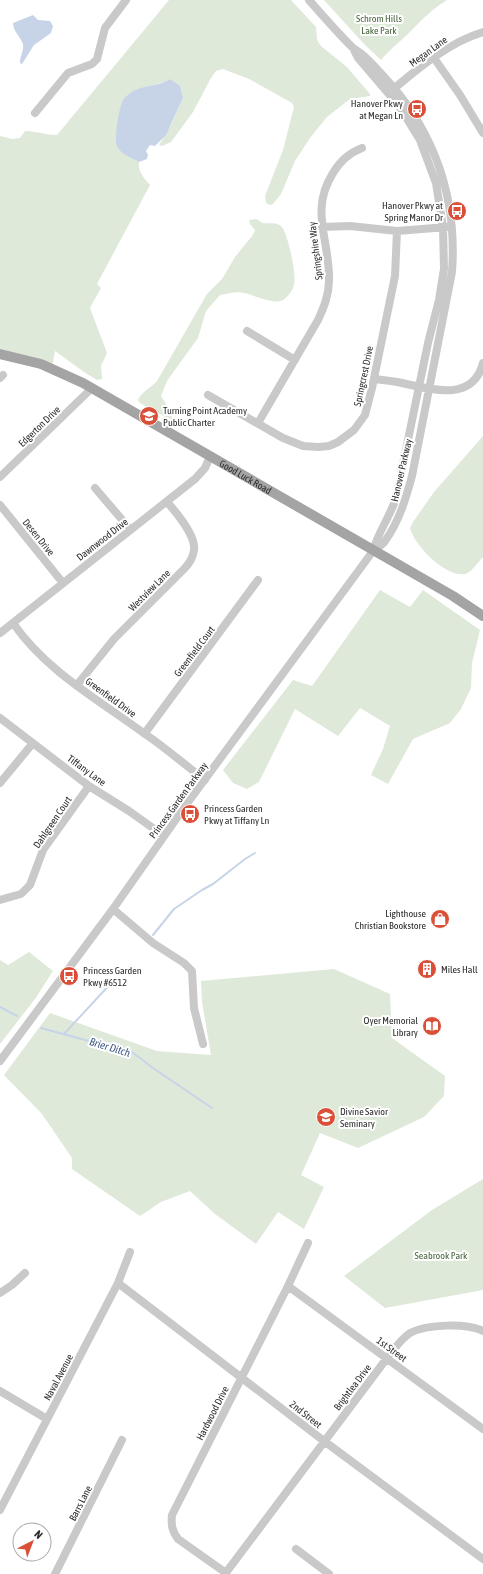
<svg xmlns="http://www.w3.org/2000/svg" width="483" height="1574" font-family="'Asap Condensed',sans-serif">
<rect width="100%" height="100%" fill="#fff"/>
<path fill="#dfe9da" d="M 169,0 L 291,0 L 316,27 L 317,40 L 321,46 L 347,67 L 370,94 L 370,96 L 350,99 L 327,117 L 310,138 L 295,161 L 281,194 L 273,204 L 270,205 L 266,203 L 265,196 L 283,150 L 294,107 L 292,103 L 249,79 L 223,69 L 216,71 L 211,78 L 193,112 L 174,138 L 171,142 L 162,146 L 159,145 L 171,125 L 183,98 L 170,79 L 165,82 L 136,90 L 122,105 L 116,138 L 122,152 L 139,162 C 138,172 144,178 150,185 L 97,284 L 101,288 L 90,308 L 107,353 L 101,366 L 102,379 L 97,380 L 84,372 L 55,351 L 52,369 L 0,354 L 0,136 L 12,139 L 20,138 L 25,131 C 36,131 46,135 57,135 Z
M 324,0 L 447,0 C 431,10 424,18 411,31 C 401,41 390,49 381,60 L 365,45 Z
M 256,219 C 259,220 260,222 263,223 C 269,224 276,222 281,226 C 288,232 297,277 294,285 C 293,290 287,298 283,300 C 274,305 254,295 244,293 C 237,291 227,294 220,295 L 206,311 L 198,338 L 167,381 L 161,396 L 171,412 L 172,419 L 167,418 L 140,403 L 138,400 C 141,392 152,387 157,381 L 207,294 L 222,279 L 235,257 L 252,236 L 255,230 L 250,224 L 249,220 Z
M 483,436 L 483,557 C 478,562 472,572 465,574 C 446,578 414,545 410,528 L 413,522 L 434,492 Z
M 380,590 L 410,607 L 423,590 L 480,630 L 472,663 L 471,688 L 461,709 L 450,723 L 413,739 L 388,784 L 371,775 L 383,749 L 390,726 L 360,708 L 338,736 L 295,709 L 259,782 L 247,789 L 233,783 L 223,770 L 293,680 L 312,686 Z
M 29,952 L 53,971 L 35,999 L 0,1044 L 0,960 L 8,965 Z
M 334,969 L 390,994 L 392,1038 L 445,1076 L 444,1096 L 424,1117 L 358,1148 L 320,1133 L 301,1175 L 324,1187 L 304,1229 L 278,1212 L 256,1244 L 215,1214 L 190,1191 L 161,1202 L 140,1216 L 72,1169 L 72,1158 L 42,1114 L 4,1075 L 50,1013 L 157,1051 L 211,1055 L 202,1002 L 201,981 Z
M 483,1179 L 483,1290 L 385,1308 L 344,1276 L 432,1210 Z"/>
<path fill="#c7d4e8" d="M 33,15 L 38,20 L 50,21 L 53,26 L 51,33 L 34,45 L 22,64 L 20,63 C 20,56 24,51 23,44 C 20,36 13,31 13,23 Z
M 170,79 L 180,86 L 183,98 L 166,135 L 155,146 L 150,145 L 146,151 L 148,155 L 147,159 L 139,162 C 132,158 120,154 117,146 C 114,138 119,107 123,100 C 126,96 131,92 135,90 C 146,85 160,86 170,79 Z"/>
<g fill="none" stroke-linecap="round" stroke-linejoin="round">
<path stroke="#c7d4e8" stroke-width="2" d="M 153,935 L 174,909 L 202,890 L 213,884 L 245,859 L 255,853
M 0,1007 L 17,1016
M 41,1028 L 100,1044 L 123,1048 L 132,1052 L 153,1068 L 212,1108
M 64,1034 L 113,981"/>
<path stroke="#c9c9c9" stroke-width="8" d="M 309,0 C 323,16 337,32 352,47 C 355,50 360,52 364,56 C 375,66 385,78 395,89 C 439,143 457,203 452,272 L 412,476 C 406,498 399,522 385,541 C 383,545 377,548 373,551
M 434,58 L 460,95 L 483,133
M 390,92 C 417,69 449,42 483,32
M 35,113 L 68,73 L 92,64 L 97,59 L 105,28 L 126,0
M 322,227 L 350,226 L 397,231 L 447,227
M 247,331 L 295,360
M 0,378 L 3,375
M 374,379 C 383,380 393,381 402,383 C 430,389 473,403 483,363
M 208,395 L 283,438 L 303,446 L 318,447 L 329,446 L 338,442 L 354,430 L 365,415 L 372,388 L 395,276 L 397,231
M 258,423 L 318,320 C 324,307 329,295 329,280 C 330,240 309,211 333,173 C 340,161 349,153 362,148
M 0,477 L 92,388
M 95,488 L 130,529
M 0,505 L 63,583
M 13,623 C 46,671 99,700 145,734 C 166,748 185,765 205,780
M 0,633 L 195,479 L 205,468 L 210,457
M 77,685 L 114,639 L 184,569 C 189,564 193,558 194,550 C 196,536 176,512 167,502
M 0,718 L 89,786 L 129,811 L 164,836
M 145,733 L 258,580
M 0,783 L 33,743
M 0,900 L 21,894 L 30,885 L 43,850 L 89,786
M 113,909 L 153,943 L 184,963 L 192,971 L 194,1008 L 203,1044
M 0,1061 L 113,909 L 186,805 L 373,551 C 378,532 390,517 396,498 L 428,343 L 439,300 L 444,269 L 443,227 L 436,183 L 420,140 L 399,106 L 358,58 L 353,48
M 118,1283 L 324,1441 L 483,1559
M 288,1286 L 483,1429
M 0,1293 L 12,1285 L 25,1273
M 0,1391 L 47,1419
M 0,1510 L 118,1283 L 130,1252
M 296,1549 L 329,1574
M 226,1573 L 178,1539 C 172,1531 171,1525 172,1515 L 288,1286 L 308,1243
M 55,1574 L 122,1440
M 225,1574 L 387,1358 C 394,1349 401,1339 410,1333 C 427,1324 466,1323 483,1331"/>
<path stroke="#a4a4a4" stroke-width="10" id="s1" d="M 0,354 L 41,364 L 83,383 L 453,596 L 483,616"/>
</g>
<defs>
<g id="bus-disc" transform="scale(1)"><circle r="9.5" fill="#d94f38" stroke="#fff"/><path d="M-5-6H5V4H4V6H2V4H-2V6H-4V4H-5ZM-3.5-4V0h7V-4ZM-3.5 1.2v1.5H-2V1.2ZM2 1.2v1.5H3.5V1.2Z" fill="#fff"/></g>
<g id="school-disc" transform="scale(1)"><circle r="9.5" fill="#d94f38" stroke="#fff"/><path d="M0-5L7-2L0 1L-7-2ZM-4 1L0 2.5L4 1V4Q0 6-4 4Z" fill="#fff"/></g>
<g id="shop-disc" transform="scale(1)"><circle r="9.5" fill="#d94f38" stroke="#fff"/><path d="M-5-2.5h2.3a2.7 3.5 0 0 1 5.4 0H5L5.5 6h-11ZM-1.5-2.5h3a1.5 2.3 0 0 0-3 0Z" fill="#fff"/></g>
<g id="building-disc" transform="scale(1)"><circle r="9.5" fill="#d94f38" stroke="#fff"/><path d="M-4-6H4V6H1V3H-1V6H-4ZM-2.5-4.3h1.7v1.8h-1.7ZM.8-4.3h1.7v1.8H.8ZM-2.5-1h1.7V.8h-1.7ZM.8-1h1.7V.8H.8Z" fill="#fff"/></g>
<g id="library-disc" transform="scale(1)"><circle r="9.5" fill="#d94f38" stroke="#fff"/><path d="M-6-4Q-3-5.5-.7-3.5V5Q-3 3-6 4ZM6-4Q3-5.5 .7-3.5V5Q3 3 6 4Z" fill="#fff"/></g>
</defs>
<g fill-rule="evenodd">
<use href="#bus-disc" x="417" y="109"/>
<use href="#bus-disc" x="457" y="211"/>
<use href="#school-disc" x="149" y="416"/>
<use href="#bus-disc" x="190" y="814"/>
<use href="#shop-disc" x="440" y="919"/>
<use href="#building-disc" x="427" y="969"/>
<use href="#bus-disc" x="69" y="976"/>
<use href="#library-disc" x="432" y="1026"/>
<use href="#school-disc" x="326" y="1117"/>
</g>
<g text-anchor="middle" stroke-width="4" stroke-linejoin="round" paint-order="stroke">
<g font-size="10" fill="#47643d" stroke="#fff">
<text x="379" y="22">Schrom Hills<tspan x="379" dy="12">Lake Park</tspan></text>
<text x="441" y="1259">Seabrook Park</text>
</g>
<g font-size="10" fill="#2c2c2c" stroke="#fff">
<text transform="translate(428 51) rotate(-36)" y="4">Megan Lane</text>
<text transform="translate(315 251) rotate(-97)" y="4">Springshire Way</text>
<text transform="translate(363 376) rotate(-78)" y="4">Springcrest Drive</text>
<text transform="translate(39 426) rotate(-44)" y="4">Edgerton Drive</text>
<text transform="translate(401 470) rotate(-77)" y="4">Hanover Parkway</text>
<text dy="4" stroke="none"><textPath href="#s1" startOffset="276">Good Luck Road</textPath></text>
<text transform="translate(39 537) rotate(51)" y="4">Desen Drive</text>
<text transform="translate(102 539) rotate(-38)" y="4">Dawnwood Drive</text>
<text transform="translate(149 590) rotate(-45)" y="4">Westview Lane</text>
<text transform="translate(194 651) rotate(-53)" y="4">Greenfield Court</text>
<text transform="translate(111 697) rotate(36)" y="4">Greenfield Drive</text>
<text transform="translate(87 770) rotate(36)" y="4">Tiffany Lane</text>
<text transform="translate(178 800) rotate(-54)" y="4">Princess Garden Parkway</text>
<text transform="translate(52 822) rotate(-56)" y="4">Dahlgreen Court</text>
<text transform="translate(392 1349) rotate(36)" y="4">1st Street</text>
<text transform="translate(58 1377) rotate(-62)" y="4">Naval Avenue</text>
<text transform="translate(352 1387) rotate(-53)" y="4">Brightlea Drive</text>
<text transform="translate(212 1413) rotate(-63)" y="4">Hardwood Drive</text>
<text transform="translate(306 1414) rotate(38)" y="4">2nd Street</text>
<text transform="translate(80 1503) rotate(-63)" y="4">Barrs Lane</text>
</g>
<g font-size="10" fill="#2c2c2c" stroke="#fff" text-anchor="start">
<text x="403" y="107" text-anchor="end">Hanover Pkwy<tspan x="403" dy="12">at Megan Ln</tspan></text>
<text x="443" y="209" text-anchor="end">Hanover Pkwy at<tspan x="443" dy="12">Spring Manor Dr</tspan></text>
<text x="163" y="414">Turning Point Academy<tspan x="163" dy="12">Public Charter</tspan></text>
<text x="204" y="812">Princess Garden<tspan x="204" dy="12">Pkwy at Tiffany Ln</tspan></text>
<text x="426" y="917" text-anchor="end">Lighthouse<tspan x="426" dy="12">Christian Bookstore</tspan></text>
<text x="441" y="973">Miles Hall</text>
<text x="83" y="974">Princess Garden<tspan x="83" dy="12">Pkwy #6512</tspan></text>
<text x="418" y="1024" text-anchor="end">Oyer Memorial<tspan x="418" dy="12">Library</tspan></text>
<text x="340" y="1115">Divine Savior<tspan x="340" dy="12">Seminary</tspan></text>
</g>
<g font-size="11" font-style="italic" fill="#405c88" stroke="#fff">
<text transform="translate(110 1047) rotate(17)" y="4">Brier Ditch</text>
</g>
</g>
<g transform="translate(32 1542) rotate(42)"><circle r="19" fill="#ffffff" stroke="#ababab"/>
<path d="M0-3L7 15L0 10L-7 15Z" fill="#d94f38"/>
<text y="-6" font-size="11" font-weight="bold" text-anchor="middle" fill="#2c2c2c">N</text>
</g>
</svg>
